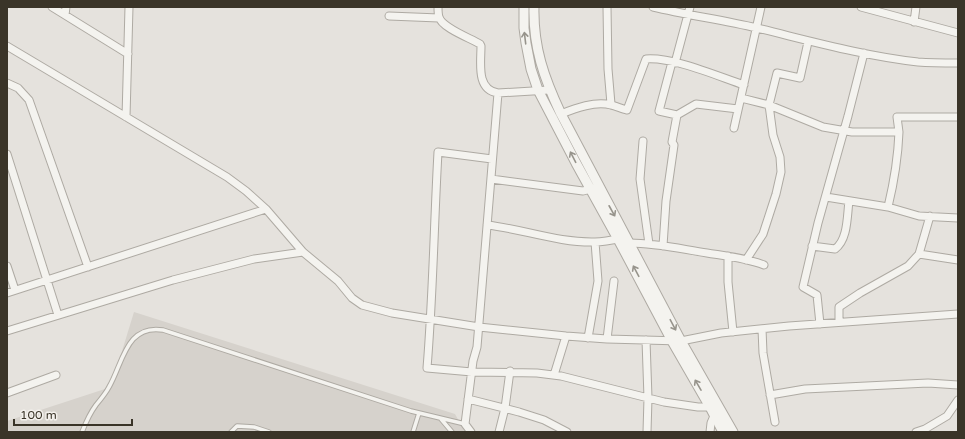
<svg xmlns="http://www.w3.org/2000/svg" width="965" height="439" font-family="'Varela Round',sans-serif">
<rect width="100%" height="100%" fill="#e5e2dd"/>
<path fill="#d6d2cc" d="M 134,312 L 455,414 L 465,432 L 7,432 L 7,421 L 111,387 Z"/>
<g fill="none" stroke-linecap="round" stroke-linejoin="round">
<g stroke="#aeaaa3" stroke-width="5.5">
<path id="service" d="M 441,419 L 452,432
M 82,432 C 86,422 90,413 96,405 C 101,399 106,393 109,387 C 123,363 126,324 163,330 L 411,411 L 465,424
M 231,432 L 237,426 L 254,427 L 269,432
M 413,432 L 419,413"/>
</g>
<g stroke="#aeaaa3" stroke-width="9">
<path id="minor" d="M 52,7 L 128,54
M 438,7 C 438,10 438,14 439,17 C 442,28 470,38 480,44 L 481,46 C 481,63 476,90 498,93
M 607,7 L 608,69 L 611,104
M 653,7 C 687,15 723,20 757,28 C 811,41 864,56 918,62 C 931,63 945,63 958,63
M 861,7 L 958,33
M 65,15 L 66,7
M 389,16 L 439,18
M 914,22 L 916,7
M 7,46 L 227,177 L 246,191 L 266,209 L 303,252 L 338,281 L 352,298 L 362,305 L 392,313 L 479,327 L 566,336 L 607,339 L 681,341 L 721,333 L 789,326 L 958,314
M 675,63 L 690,7
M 7,83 L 18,88 L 29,100 L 88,267
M 741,98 L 769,105 L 823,127 L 852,132 L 899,132 L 897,117 L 958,117
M 561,114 C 576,108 595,101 611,105 C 616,106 622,109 627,110 L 646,59 C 674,57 717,76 744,85
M 677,115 L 696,104 L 738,109
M 126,117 L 129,7
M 734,128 L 761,7
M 643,141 L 640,179 L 649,244
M 7,154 L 58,315
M 492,159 L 438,152 C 434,224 433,296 427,368 L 472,372 L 537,373 L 561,376 L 664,402 L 698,407 L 714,407
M 491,179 L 583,191 L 595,188
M 826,197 L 888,207 L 919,216 L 958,218
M 888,207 C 894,182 898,158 899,132
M 487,225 C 523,229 558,243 595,242 C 604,242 613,240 622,238
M 630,243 C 656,243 681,249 707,253 C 726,256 746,258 764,265
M 663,246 L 666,201 L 674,145 L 672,142 L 677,115 L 659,111 L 672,62
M 812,246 L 835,249 C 848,240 847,216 849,201
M 919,254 L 958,260
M 728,256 L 728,282 L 733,332
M 746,260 L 763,234 L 776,194 L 781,172 L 780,157 L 773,135 L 769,105 L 777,73 L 800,78 L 808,42
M 7,266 L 15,290
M 7,293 L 266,209
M 839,322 L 839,307 L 860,293 L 908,266 L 919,254 L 930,216
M 820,324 L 817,295 L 803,287 L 818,223 L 848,116 L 864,53
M 762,329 L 763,353 L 775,422
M 7,331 L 173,280 L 254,259 L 303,252
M 588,338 L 598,281 L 595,242
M 607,339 L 614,281
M 646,340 L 648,398 L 647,432
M 554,375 L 566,336
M 7,393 L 56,375
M 770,395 L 805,389 L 928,383 L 958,385
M 468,399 L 519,412 L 544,420 L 567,432
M 471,432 L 465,424 L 473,361 L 477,347 L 498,93 L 549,90
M 499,432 L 505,408 L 510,371
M 710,432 L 711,423 L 714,416
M 916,432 L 925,429 L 947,416 L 958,400"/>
</g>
<g stroke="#aeaaa3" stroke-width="11">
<path id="tertiary" d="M 524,7 L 524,28 L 526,43 L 531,69 L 538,90 L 576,163 L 618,239 L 672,341 L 710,407 L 723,432
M 534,7 C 533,47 544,78 561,114 L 681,341 L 733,432"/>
</g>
<use href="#service" stroke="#f4f3ef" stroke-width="3.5"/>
<use href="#minor" stroke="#f4f3ef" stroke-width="7"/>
<use href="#tertiary" stroke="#f4f3ef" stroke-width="9"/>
</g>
<defs><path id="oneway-shaft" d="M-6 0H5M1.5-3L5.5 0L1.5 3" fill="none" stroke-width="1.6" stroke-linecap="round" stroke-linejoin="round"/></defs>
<g stroke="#97948c">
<use href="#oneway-shaft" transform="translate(525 38) rotate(-97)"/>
<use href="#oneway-shaft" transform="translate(573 157) rotate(-117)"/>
<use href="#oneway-shaft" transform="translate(612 211) rotate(61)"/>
<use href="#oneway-shaft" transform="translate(636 271) rotate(-118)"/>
<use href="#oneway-shaft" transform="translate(673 325) rotate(62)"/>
<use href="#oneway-shaft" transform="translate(698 385) rotate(-120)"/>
</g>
<rect width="965" height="439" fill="none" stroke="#3a3428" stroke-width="16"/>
<path d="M14 419v6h118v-6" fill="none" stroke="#3a3428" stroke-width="2"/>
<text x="20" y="419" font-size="12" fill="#3a3428" stroke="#f3f0ec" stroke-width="3" paint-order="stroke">100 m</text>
</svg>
